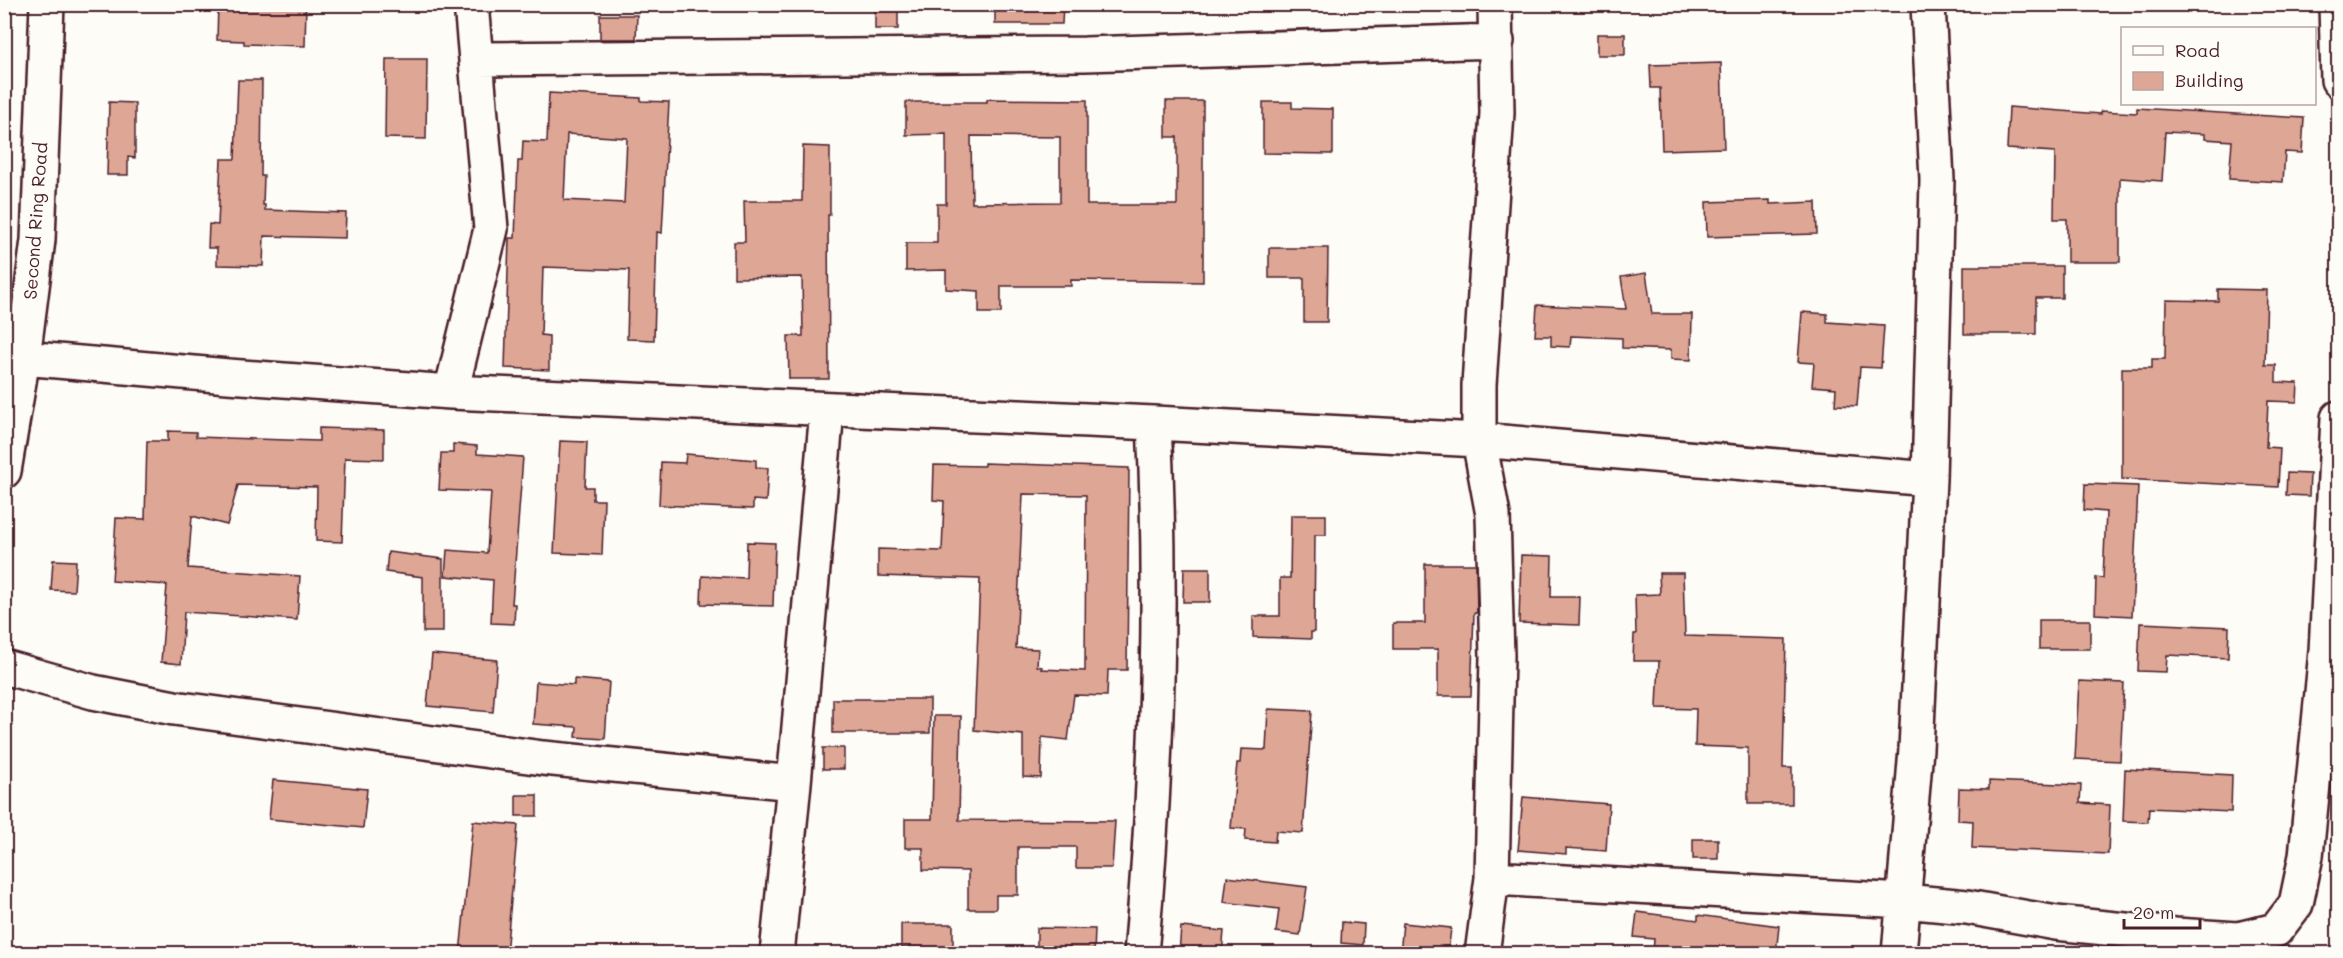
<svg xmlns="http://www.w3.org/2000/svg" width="2343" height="958" font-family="Mali,sans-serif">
<rect width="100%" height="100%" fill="#fdfcf7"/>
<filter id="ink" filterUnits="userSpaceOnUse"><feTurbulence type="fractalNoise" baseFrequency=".0167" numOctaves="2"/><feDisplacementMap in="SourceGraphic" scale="12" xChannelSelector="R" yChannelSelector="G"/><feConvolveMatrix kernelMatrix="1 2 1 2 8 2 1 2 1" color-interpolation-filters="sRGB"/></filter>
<g filter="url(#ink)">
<path fill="#dda695" stroke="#4a1f2b" stroke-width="1.5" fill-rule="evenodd" d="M 218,4 L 306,4 L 305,46 L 244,44 L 244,41 L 217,40 Z
M 995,4 L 1063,4 L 1062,24 L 995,24 Z
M 875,5 L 898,5 L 898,29 L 875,29 Z
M 600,15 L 637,15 L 636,39 L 600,39 Z
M 1597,34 L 1625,34 L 1625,55 L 1597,55 Z
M 386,59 L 427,59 L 426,139 L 385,138 Z
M 1721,63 L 1724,148 L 1662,150 L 1660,88 L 1651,88 L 1650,65 Z
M 238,80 L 262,80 L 261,176 L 264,176 L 263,205 L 265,205 L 265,210 L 346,213 L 345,238 L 264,236 L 263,266 L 217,265 L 217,248 L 208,248 L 209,224 L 218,225 L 221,159 L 235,159 Z
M 549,93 L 641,98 L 641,101 L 669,102 L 662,233 L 657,232 L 654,340 L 627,339 L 629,270 L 543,267 L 541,335 L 549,336 L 549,370 L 505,368 L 509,238 L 515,238 L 518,161 L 522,161 L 523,141 L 547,142 ZM 567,134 L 627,138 L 624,203 L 564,200 Z
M 987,99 L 1087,100 L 1087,205 L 1177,205 L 1177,137 L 1166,137 L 1166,101 L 1203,101 L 1203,282 L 1071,280 L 1071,286 L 1001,286 L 1001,313 L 979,313 L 979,291 L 946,289 L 946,270 L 906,271 L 906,243 L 937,243 L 937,204 L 946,204 L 946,134 L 906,135 L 906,102 L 987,102 ZM 971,136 L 1060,137 L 1060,202 L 972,203 Z
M 109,102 L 135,103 L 135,158 L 128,157 L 128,175 L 107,175 Z
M 1263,102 L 1292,102 L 1292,108 L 1333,109 L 1333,154 L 1263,153 Z
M 2009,107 L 2101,114 L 2101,111 L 2137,113 L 2137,108 L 2304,118 L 2302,153 L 2285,152 L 2283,182 L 2229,179 L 2232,141 L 2205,139 L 2205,134 L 2165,132 L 2162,181 L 2120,178 L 2120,262 L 2067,262 L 2067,219 L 2054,219 L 2055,152 L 2007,149 Z
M 803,146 L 830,147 L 830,215 L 828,215 L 829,379 L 789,379 L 788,336 L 803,336 L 802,277 L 734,278 L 734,242 L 745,242 L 744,201 L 802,201 Z
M 1770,200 L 1770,204 L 1816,202 L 1817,234 L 1707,237 L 1706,202 Z
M 1269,248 L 1328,248 L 1327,322 L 1304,322 L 1304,278 L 1269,278 Z
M 1964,266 L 2062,266 L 2062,298 L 2036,298 L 2036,334 L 1964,334 Z
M 1646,273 L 1652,314 L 1692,314 L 1691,360 L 1671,359 L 1671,350 L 1622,348 L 1622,338 L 1571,336 L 1570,347 L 1551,346 L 1551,336 L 1535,336 L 1537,305 L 1626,309 L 1621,277 Z
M 2218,289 L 2267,290 L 2265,365 L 2276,365 L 2276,382 L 2298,383 L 2297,402 L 2268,401 L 2266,447 L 2280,448 L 2278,487 L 2122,479 L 2122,368 L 2152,368 L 2152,359 L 2165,359 L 2166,300 L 2218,301 Z
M 1802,312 L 1827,314 L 1827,322 L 1884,326 L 1881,368 L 1860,367 L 1857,406 L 1835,405 L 1836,388 L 1812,386 L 1814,363 L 1798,362 Z
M 319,428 L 384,430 L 384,459 L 345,458 L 342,542 L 316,541 L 317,487 L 238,485 L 227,525 L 192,516 L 188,568 L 300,576 L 297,620 L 184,612 L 181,664 L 161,662 L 167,585 L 112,581 L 116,518 L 145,519 L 147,441 L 168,441 L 168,431 L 196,432 L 196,437 L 319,441 Z
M 560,441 L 587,442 L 585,487 L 593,487 L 593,500 L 604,500 L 602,555 L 554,553 Z
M 453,444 L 477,446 L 477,454 L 523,457 L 512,604 L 515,604 L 514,624 L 491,623 L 493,580 L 445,576 L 447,550 L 487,553 L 491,492 L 439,490 L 441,453 L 453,453 Z
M 686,454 L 756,460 L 756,467 L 768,468 L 766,501 L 753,500 L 753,509 L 659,505 L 661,462 L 685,463 Z
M 984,463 L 1129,468 L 1127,670 L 1108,670 L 1107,696 L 1074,695 L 1068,740 L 1042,737 L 1041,778 L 1023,777 L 1023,735 L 974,730 L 980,579 L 878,576 L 878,549 L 942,551 L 944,501 L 933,500 L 934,465 L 984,466 ZM 1023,494 L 1086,495 L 1085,671 L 1041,669 L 1042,667 L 1037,666 L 1038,649 L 1016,648 Z
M 2287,473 L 2310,474 L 2309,496 L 2286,495 Z
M 2085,484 L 2138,486 L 2132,616 L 2095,614 L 2096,577 L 2103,578 L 2106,512 L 2084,510 Z
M 1291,515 L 1326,515 L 1326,535 L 1315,535 L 1314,632 L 1311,632 L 1311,639 L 1253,637 L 1253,616 L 1280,616 L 1280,578 L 1290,578 Z
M 747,542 L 775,543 L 773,606 L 701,604 L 702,576 L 746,578 Z
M 388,552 L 443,559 L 443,632 L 423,632 L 423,577 L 386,572 Z
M 1521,555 L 1552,556 L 1551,597 L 1580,597 L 1579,625 L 1519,623 Z
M 53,560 L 76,561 L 74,591 L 51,590 Z
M 1425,564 L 1476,564 L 1477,613 L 1474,613 L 1471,696 L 1438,696 L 1438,649 L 1393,649 L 1393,623 L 1425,623 Z
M 1184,568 L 1210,568 L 1210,602 L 1183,602 Z
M 1659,573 L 1683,573 L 1685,636 L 1786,639 L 1783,768 L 1792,768 L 1792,804 L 1748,804 L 1748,748 L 1695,746 L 1696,709 L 1657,708 L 1659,661 L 1633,661 L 1634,634 L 1636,634 L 1635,595 L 1660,594 Z
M 2039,620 L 2090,620 L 2090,649 L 2039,649 Z
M 2140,623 L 2229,627 L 2228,658 L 2167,655 L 2166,672 L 2138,671 Z
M 432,654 L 497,660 L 493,712 L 427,706 Z
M 574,679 L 609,682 L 605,739 L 576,737 L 577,727 L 533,724 L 536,682 L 574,685 Z
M 2079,681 L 2124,683 L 2120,761 L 2075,759 Z
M 833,699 L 930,699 L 930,733 L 833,733 Z
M 1268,709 L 1312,711 L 1303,833 L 1276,831 L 1275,842 L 1245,840 L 1246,829 L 1231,828 L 1237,763 L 1240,763 L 1241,749 L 1266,750 Z
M 934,716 L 961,716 L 959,820 L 1115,821 L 1112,868 L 1076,868 L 1076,847 L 1018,847 L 1018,895 L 996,895 L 996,909 L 968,909 L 968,871 L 923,870 L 923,848 L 905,848 L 905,819 L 932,819 Z
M 823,748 L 844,748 L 844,769 L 823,769 Z
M 2125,769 L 2232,775 L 2231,812 L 2149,808 L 2148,822 L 2123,821 Z
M 273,780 L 367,789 L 363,828 L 269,819 Z
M 1989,781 L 2081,785 L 2080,803 L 2110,805 L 2108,854 L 1972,848 L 1973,821 L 1958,820 L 1959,788 L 1989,789 Z
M 516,795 L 537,795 L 537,816 L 516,816 Z
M 1523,797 L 1609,804 L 1606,851 L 1566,848 L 1566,854 L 1518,850 Z
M 473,821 L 518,825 L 506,954 L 460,954 Z
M 1693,839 L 1718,839 L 1718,859 L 1693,859 Z
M 1227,877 L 1307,887 L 1300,935 L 1276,932 L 1279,909 L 1224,902 Z
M 1637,912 L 1698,920 L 1698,915 L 1779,926 L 1776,954 L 1653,954 L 1654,939 L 1634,937 Z
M 1342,922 L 1364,924 L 1363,945 L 1341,943 Z
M 1403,923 L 1451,928 L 1448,954 L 1400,954 Z
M 901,924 L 953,924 L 953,954 L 916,954 L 916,948 L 901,948 Z
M 1181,927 L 1224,931 L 1222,954 L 1179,954 Z
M 1037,928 L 1095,929 L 1094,954 L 1037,954 Z"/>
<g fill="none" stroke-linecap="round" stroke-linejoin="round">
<g stroke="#4a1f2b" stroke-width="38">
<path id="minor" d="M 2336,4 L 2338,80
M 476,59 L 1085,54 L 1497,41
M 23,358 L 228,376 L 451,392 L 1154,423 L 1479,440 L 1929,479
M 451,392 L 491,229 L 471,4
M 4,471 L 23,358 L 38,240 L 47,4
M 4,667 L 93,692 L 174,708 L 543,758 L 794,783
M 1492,878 L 1904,901 L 1967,907 L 2056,923 L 2175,935 L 2238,939 L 2276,930 L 2296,904 L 2306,856 L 2326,651 L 2338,418
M 777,954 L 794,783 L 827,410
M 1141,954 C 1157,777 1163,600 1154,423
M 1482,954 L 1492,878 L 1497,656 L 1493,515 L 1479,440 L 1479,385 L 1497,113 L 1495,4
M 1899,954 L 1916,749 L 1929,479 L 1937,180 L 1928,4"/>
</g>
<use href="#minor" stroke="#fdfcf7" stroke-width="33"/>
</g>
</g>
<g text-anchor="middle" stroke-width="6" stroke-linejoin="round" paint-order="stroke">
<g font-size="18" fill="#4a1f2b" stroke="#fdfcf7">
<text transform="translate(36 221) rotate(-86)" y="6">Second Ring Road</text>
</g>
</g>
<rect width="2343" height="958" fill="none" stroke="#fdfcf7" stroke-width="24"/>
<rect x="12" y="12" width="2319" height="934" fill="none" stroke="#4a1f2b" stroke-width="2" filter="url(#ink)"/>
<rect x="2121" y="27" width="195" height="78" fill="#fdfcf7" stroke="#b5a4a5" stroke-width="1.5"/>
<rect x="2133" y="46" width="30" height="9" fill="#fdfcf7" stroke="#b5a4a5" stroke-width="1.5"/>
<text x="2175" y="57" font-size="18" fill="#4a1f2b">Road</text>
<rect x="2133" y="72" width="30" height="18" fill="#dda695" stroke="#b5a4a5" stroke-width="1.5"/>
<text x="2175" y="87" font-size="18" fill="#4a1f2b">Building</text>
<path d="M2124 919v9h76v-9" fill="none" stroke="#4a1f2b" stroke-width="3"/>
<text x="2133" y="919" font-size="18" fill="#4a1f2b" stroke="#fdfcf7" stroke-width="4.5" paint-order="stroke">20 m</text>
</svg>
